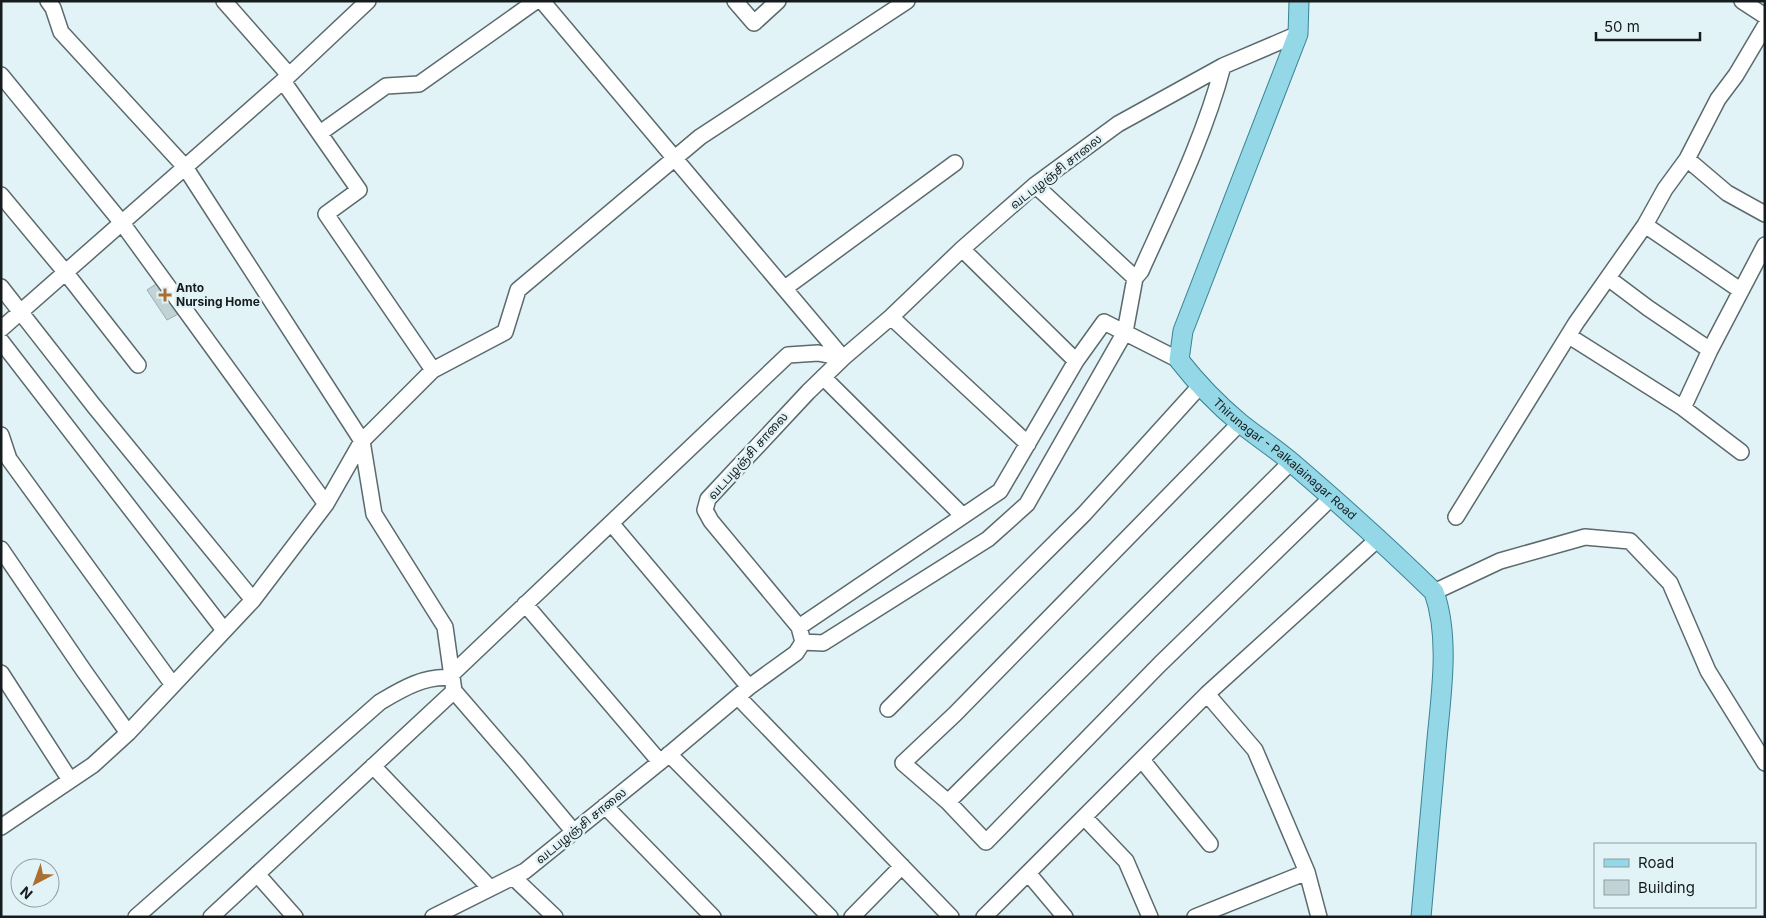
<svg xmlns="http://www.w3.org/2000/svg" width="1766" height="918" font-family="Inter,'Noto Sans Tamil',sans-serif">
<rect width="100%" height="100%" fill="#e2f3f7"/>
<path fill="#c2d3d7" stroke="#9cacb0" d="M 162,280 L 184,311 L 167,320 L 147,290 Z"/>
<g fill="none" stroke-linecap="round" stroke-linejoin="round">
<g stroke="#5b6a6d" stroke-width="18">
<path id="minor" d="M 48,1 L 53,8 L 61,32 L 185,167 L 362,441 L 374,514 L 445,627 L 454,691 L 518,765 L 574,832
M 224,1 L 289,75
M 542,1 L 843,358
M 735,1 L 754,23 L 778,1
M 1742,1 L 1765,16
M 1,75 L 122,223 L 326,504
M 283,81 L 359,190 L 326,214 L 433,370
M 320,133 L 386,86 L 419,84 L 536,1
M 1687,159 L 1727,193 L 1765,214
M 1035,185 L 1135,278
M 1,195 L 66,273 L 138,365
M 1645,225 L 1740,290
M 962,249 L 1076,361
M 1608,278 L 1648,308 L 1710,350
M 1,287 L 94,406 L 253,600
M 785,288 L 955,163
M 891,317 L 1028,444
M 1,329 L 283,81 L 368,1
M 1569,336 L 1683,408 L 1741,452
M 1,341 L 224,630
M 823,377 L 963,516
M 1683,408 L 1710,350 L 1765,245
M 1,435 L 9,459 L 173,685
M 1291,462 L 948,802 L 986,842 L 1160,664 L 1332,497
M 1456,517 L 1576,323 L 1645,225 L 1665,189 L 1687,159 L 1718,99 L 1736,75 L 1765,26
M 611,523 L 749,687
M 1,549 L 84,671 L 128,733
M 1434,592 L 1500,561 L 1585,537 L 1630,541 L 1670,583 L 1708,671 L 1765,763
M 525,604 L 660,762
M 799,627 L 1000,491 L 1076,361 L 1104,322 L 1179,360
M 803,642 L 823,643 L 988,539 L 1027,504 L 1125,332 L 1135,278 L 1141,271 C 1171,204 1204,138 1223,66
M 1,673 L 70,780
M 452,674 L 788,355 L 818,353 L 843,358
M 738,697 L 951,917
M 888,709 L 1084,514 L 1200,386
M 669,754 L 830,917
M 1142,760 L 1210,844
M 373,766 L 490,888
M 948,802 L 903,763 L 955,714 L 1240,423
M 605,806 L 713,917
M 1084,817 L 1126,861 L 1150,917
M 1,827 L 93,765 L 128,733 L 253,600 L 326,504 L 362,441 L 433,370 L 505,332 L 518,290 L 700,137 L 907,1
M 1307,872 L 1319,917
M 1028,873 L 1065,917
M 257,874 L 295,917
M 513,877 L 555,917
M 136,917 L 380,702 C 402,689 425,675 452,678
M 211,917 L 454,691
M 433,917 L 525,871 L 660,762 L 749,687 L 796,653 L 803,642 L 799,627 L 711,521 L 705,510 L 708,499 L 808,392 L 843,358 L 891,317 L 962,249 L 1035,185 L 1118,124 L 1223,66 L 1298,34
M 852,917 L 902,866
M 984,917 L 1207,694 L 1379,538
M 1195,917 L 1307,872 L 1255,750 L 1207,694"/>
</g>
<g stroke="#398495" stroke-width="21">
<g id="major">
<path id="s1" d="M 1299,1 L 1298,34 L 1183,331 L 1179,360 C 1197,383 1217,404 1240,423 C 1256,436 1275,448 1291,462 C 1340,504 1388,547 1434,592 C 1451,640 1440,701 1436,750 C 1431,806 1426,861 1421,917"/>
</g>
</g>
<use href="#minor" stroke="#fff" stroke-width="15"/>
<use href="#major" stroke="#94d7e6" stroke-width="19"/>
</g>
<path fill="#ab7031" stroke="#e2f3f7" stroke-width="2" d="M162.5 287.5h5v5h5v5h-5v5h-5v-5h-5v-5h5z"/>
<g text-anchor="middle" stroke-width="5" stroke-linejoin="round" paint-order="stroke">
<g font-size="12" fill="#161c1e" stroke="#e2f3f7">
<text transform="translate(1056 172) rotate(-38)" y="4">வடபழஞ்சி சாலை</text>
<text transform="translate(748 456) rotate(-48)" y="4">வடபழஞ்சி சாலை</text>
<text dy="4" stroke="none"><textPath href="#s1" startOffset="526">Thirunagar - Palkalainagar Road</textPath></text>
<text transform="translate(581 826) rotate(-39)" y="4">வடபழஞ்சி சாலை</text>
</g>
<g font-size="12" font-weight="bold" fill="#161c1e" stroke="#e2f3f7" text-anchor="start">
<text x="176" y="292">Anto<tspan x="176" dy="14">Nursing Home</tspan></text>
</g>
</g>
<rect width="1766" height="918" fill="none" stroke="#161c1e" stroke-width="5"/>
<rect x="1594" y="843" width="162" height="65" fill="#e2f3f7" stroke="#909da0"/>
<rect x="1604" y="859" width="25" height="8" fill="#94d7e6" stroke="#909da0"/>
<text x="1638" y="868" font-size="15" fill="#161c1e">Road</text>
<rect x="1604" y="880" width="25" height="15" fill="#c2d3d7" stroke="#909da0"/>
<text x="1638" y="893" font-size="15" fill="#161c1e">Building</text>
<g transform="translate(35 883) rotate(221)"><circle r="24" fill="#e2f3f7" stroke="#909da0"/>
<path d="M0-4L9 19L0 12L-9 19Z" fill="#ab7031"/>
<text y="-8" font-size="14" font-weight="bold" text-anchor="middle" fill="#161c1e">N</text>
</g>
<path d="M1596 32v8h104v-8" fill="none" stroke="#161c1e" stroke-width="2.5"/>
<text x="1604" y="32" font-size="15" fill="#161c1e" stroke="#e2f3f7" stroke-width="4" paint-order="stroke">50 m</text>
</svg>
